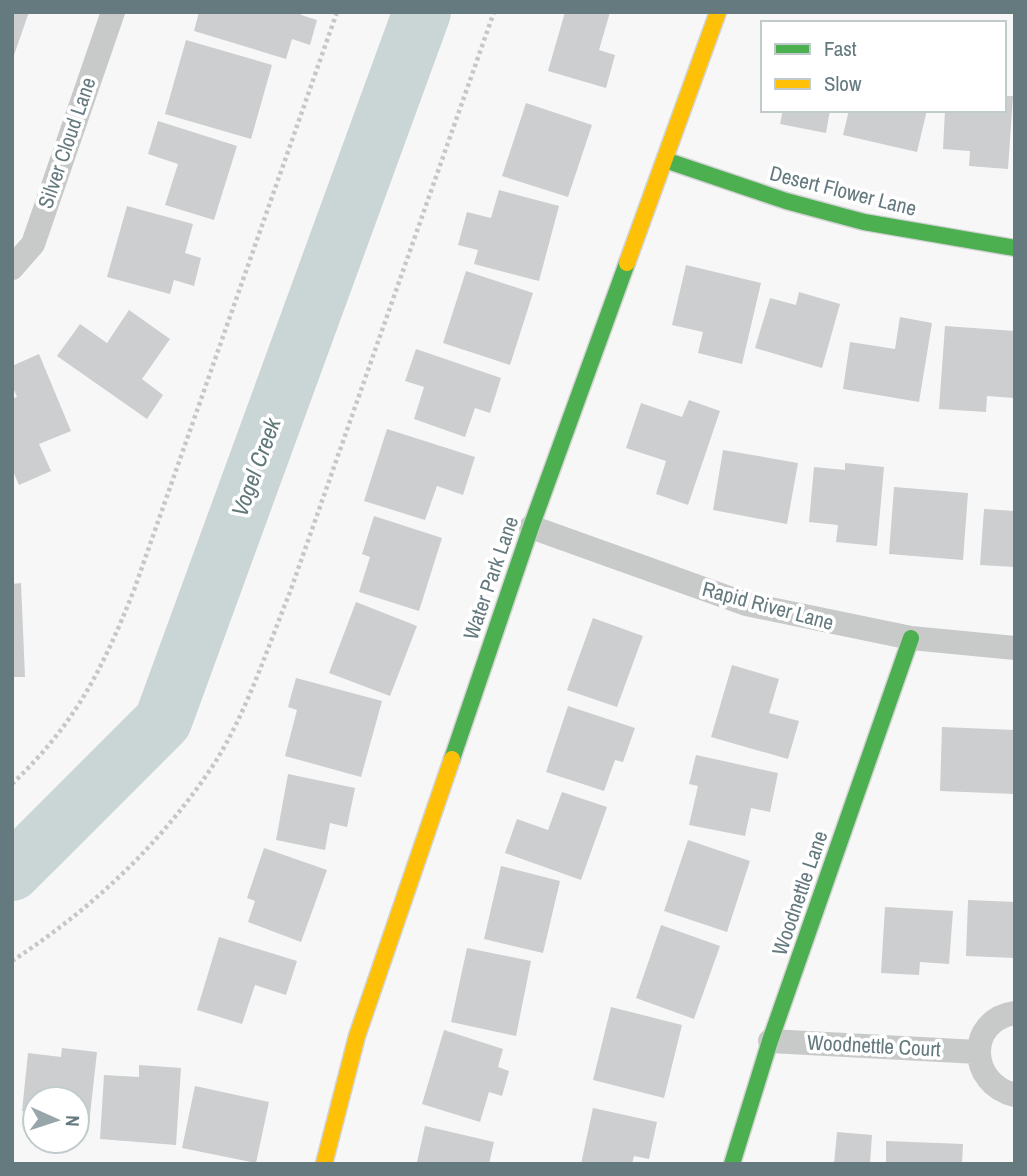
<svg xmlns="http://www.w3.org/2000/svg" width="1027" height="1176" font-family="'Archivo Narrow',sans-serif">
<rect width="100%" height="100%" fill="#f7f7f7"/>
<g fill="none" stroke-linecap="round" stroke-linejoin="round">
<path stroke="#cad5d5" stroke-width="58" d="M 12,872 L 163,721 L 422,12"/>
</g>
<path fill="#cccecf" d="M 12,12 L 29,12 L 13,58 L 12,58 Z
M 199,12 L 302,12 L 301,15 L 317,20 L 310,45 L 292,39 L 286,59 L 194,31 Z
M 565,12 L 610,12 L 599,50 L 615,55 L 606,88 L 548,71 Z
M 186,40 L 272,65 L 251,139 L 165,114 Z
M 1004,96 L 1013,96 L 1008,169 L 969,166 L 970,151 L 943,149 L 945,110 L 1004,110 Z
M 526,103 L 592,125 L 568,197 L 502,176 Z
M 783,110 L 830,110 L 826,133 L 780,124 Z
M 849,110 L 927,110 L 917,152 L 843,135 Z
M 158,121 L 237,146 L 214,220 L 165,205 L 178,164 L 148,154 Z
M 499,190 L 559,206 L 539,281 L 474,264 L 478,250 L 458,245 L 467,212 L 491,218 Z
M 127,206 L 193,224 L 185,253 L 201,258 L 194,286 L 174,280 L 170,294 L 107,277 Z
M 686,265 L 761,283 L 742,364 L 698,353 L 703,332 L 672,325 Z
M 466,271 L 533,293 L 510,365 L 443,343 Z
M 799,292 L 840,304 L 822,368 L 755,348 L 770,298 L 796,305 Z
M 129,310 L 170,339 L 142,379 L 163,395 L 147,419 L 57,356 L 80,324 L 107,343 Z
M 900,317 L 932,323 L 919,402 L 843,389 L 850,342 L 895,349 Z
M 945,326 L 1015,331 L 1014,398 L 987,396 L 986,412 L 939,409 Z
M 416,349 L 501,378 L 490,413 L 475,408 L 465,437 L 414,419 L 424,387 L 405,381 Z
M 39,354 L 71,431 L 39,444 L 51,471 L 19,485 L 12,469 L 12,399 L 17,397 L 12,385 L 12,366 Z
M 689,400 L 720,411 L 688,505 L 656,494 L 666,461 L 626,448 L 641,403 L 682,417 Z
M 387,429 L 475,457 L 463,495 L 437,486 L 425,520 L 364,501 Z
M 723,450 L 798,463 L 787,524 L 713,510 Z
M 845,463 L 884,467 L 877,546 L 836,542 L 838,525 L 809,522 L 814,467 L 845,470 Z
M 894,487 L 968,493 L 963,560 L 889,554 Z
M 984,509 L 1015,511 L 1015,567 L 980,565 Z
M 374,516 L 442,538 L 419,611 L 359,592 L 370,557 L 362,554 Z
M 21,583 L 25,677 L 12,677 L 12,584 Z
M 356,602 L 417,626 L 390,696 L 329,673 Z
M 593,618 L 643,636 L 617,707 L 567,690 Z
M 732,665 L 779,679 L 769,713 L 799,721 L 788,759 L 711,737 Z
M 296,678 L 382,701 L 361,777 L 285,756 L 297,710 L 288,707 Z
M 568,706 L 635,728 L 623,762 L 615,760 L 604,791 L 546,772 Z
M 942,727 L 1015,730 L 1015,794 L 940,791 Z
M 696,755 L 778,773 L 770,812 L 751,808 L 745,836 L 689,825 L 698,786 L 689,784 Z
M 288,774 L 355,788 L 347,827 L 330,823 L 325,850 L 276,840 Z
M 562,792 L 607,807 L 581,880 L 505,853 L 517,819 L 548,830 Z
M 688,840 L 750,861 L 727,932 L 664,911 Z
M 264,848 L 327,870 L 301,942 L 248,922 L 255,901 L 247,898 Z
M 501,866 L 560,881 L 543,953 L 484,939 Z
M 968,900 L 1015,902 L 1015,958 L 966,956 Z
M 885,907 L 953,911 L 949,964 L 920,962 L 919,975 L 881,973 Z
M 661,925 L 720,946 L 694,1019 L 636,998 Z
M 219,937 L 297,961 L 286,995 L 255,985 L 242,1024 L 197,1010 Z
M 467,948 L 531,961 L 516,1036 L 451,1022 Z
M 611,1007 L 682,1025 L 664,1098 L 593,1080 Z
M 444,1030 L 503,1049 L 498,1067 L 509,1071 L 502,1096 L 489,1092 L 480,1122 L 422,1104 Z
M 62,1048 L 97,1052 L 88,1133 L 77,1132 L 77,1099 L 35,1099 L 35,1112 L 22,1111 L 28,1053 L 61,1057 Z
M 139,1065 L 181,1068 L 176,1145 L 100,1139 L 104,1075 L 139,1077 Z
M 195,1086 L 269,1102 L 256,1163 L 182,1148 Z
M 593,1108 L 657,1122 L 649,1159 L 634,1156 L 632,1164 L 581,1164 Z
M 425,1126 L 494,1142 L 489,1164 L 417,1162 Z
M 837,1132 L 872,1135 L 870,1164 L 834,1164 Z
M 886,1141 L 963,1144 L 962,1164 L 886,1164 Z"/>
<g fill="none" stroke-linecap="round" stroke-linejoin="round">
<g stroke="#d2d3d4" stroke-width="19">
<path id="fast" d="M 665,160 L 786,201 L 864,222 L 1015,248
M 452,759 L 531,527 L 627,263
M 732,1164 L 770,1041 L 911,638"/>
</g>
<g stroke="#d2d3d4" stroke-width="19">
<path id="slow" d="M 627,263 L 718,12
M 324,1164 L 357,1036 L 452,759"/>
</g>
<path stroke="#c6c7c8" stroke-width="4.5" stroke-dasharray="3.5 3.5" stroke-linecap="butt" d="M 12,784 C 76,723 102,670 134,590 L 337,12
M 12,961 C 93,908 161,844 214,764 C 247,712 267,649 290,592 L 494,12"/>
<path stroke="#c8caca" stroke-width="24" d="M 12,268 L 33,244 L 113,12
M 531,527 L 746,604 L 911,638 L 1015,648
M 1015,1013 C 966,1020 968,1084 1015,1095
M 770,1041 L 978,1052"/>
<use href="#fast" stroke="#4caf50" stroke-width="16"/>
<use href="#slow" stroke="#ffc107" stroke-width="16"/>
</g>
<g text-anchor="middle" stroke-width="7" stroke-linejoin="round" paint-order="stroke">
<g font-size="21" fill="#657a7f" stroke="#fff">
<text transform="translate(67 143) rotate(-71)" y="7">Silver Cloud Lane</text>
<text transform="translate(843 191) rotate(14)" y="7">Desert Flower Lane</text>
<text transform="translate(491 578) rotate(-71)" y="7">Water Park Lane</text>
<text transform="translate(768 606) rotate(15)" y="7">Rapid River Lane</text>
<text transform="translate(800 893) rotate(-71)" y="7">Woodnettle Lane</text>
<text transform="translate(874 1046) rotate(3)" y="7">Woodnettle Court</text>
</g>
<g font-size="23" font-style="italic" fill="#607879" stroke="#fff">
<text transform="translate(256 467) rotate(-70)" y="8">Vogel Creek</text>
</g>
</g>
<rect width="1027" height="1176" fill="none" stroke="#657a7f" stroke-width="28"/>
<rect x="761" y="21" width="245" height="91" fill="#ffffff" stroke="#c1cacc" stroke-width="2"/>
<rect x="775" y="44" width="35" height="10" fill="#4caf50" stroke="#c1cacc" stroke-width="2"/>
<text x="824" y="56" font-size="21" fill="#657a7f">Fast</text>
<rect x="775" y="79" width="35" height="10" fill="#ffc107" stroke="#c1cacc" stroke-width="2"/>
<text x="824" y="91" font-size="21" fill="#657a7f">Slow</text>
<g transform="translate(56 1120) rotate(93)"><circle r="33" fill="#ffffff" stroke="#c1cacc" stroke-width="2"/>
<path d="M0-5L12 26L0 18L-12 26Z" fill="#98a6a9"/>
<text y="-10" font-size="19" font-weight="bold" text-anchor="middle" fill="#657a7f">N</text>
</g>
</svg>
